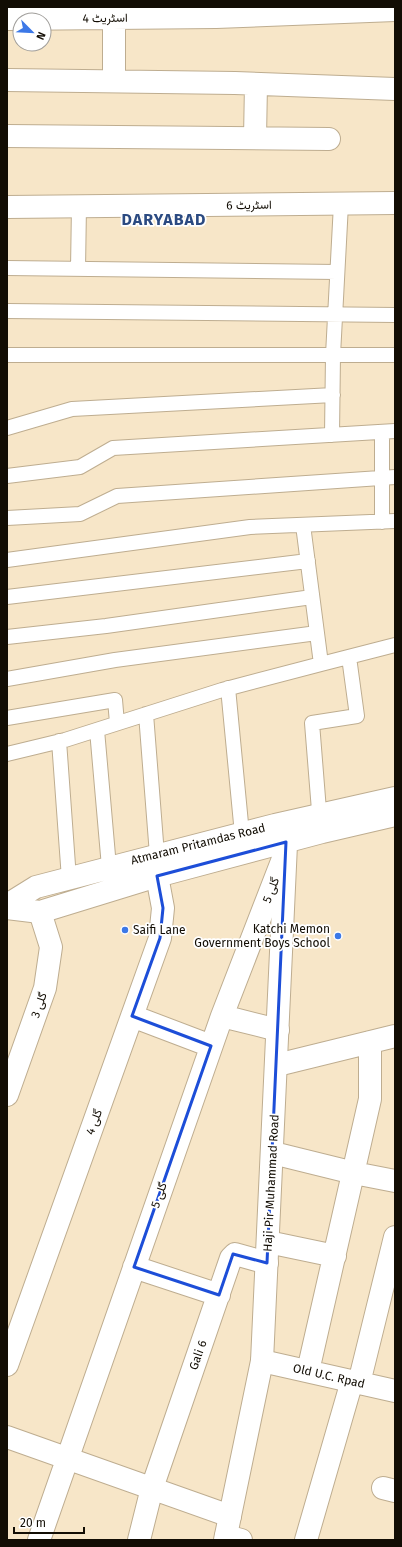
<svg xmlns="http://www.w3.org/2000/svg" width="402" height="1547" font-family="'Fira Sans',Vazirmatn,sans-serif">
<rect width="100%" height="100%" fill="#f7e6c8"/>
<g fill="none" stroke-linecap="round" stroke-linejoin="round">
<g stroke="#bead90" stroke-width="16">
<path id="service" d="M 7,268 L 337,272
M 78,269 L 79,206
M 7,311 L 395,315
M 7,355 L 395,355
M 7,428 L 72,409 L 333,395
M 332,435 L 333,355 L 341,204
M 7,476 L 80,467 L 113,448 L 395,431
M 7,518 L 80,514 L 117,496 L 395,477
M 382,522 L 382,432
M 303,525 L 321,664 L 395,645
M 7,560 L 250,527 L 395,521
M 7,597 L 308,561
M 7,637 L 106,626 L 312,597
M 7,679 L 115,660 L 317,633
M 228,688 L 242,834
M 146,714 L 157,855
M 7,718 L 115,700 L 117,723
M 97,730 L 109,867
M 59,741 L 69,879
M 7,754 L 65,740 L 222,690 L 321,664
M 320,823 L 312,723 L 357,716 L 349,657"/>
</g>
<g stroke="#bead90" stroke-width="24">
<path id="minor" d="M 114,18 L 114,81
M 7,19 L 216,17 L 395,10
M 7,80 L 235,83 L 395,89
M 7,136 L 329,139
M 255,138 L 256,84
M 7,207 L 395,203
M 132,1016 L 211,1046
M 222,1016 L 278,1030
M 277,1065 L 395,1036
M 7,1095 L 45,988 L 51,947 L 40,912
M 273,1153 L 354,1173 L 395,1181
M 268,1242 L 335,1256
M 134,1267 L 219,1295
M 262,1361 L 395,1391
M 7,1365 L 160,938 L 163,908 L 157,876
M 308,1371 L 370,1099 L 370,1042
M 359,1383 L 395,1237
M 7,1437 L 230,1516
M 383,1488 L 395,1491
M 226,1536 L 241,1540
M 39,1540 L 222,1016 L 284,856
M 139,1540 L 152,1488 L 231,1258 L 235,1254 L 267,1263
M 306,1540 L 352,1381"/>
</g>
<g stroke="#bead90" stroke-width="24">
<path id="secondary" d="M 7,905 L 36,887 L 275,825 L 395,798
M 7,908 L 40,912 L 157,876 L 322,832 L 395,815
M 225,1540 L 262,1361 L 287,823"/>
</g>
<use href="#service" stroke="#fff" stroke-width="14"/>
<use href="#minor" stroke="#fff" stroke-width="22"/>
<use href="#secondary" stroke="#fff" stroke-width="22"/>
</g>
<path fill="none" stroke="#1d4ed8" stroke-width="3" stroke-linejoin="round" d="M 286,842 L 267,1263 L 233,1254 L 219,1295 L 134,1267 L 211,1046 L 132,1016 L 160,938 L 163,908 L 157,876 Z"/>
<g fill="#3c78e7" stroke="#fff" stroke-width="1.5">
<circle cx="125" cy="930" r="4"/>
<circle cx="338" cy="936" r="4"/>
</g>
<g text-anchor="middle" stroke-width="3.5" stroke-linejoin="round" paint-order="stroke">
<g font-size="12" fill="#120d04" stroke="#fff">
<text transform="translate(105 18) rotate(-1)" y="4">اسٹریٹ 4</text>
<text transform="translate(249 205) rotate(-1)" y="4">اسٹریٹ 6</text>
<text transform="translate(198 844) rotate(-14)" y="4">Atmaram Pritamdas Road</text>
<text transform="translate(271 890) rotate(-69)" y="4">گلی 5</text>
<text transform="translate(39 1005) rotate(-71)" y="4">گلی 3</text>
<text transform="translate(94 1122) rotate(-70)" y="4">گلی 4</text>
<text transform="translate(271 1183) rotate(-87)" y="4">Haji Pir Muhammad Road</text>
<text transform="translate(159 1195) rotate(-71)" y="4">گلی 5</text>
<text transform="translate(198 1355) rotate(-71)" y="4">Gali 6</text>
<text transform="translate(329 1376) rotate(13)" y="4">Old U.C. Rpad</text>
</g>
<g font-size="12" fill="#120d04" stroke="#fff" text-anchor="end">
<text x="330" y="933">Katchi Memon<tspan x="330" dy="14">Government Boys School</tspan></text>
<text x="133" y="934" text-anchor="start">Saifi Lane</text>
</g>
<g font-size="16" font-weight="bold" letter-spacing="1" fill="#2b4a81" stroke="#fff">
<text x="164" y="225">DARYABAD</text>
</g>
</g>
<rect width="402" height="1547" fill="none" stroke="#120d04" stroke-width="16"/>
<g transform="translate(32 32) rotate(114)"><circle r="19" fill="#ffffff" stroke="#a09e9b"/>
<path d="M0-3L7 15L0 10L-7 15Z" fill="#3c78e7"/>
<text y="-6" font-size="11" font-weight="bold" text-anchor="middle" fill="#120d04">N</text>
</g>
<path d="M14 1527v6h70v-6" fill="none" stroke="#120d04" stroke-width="2"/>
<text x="20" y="1527" font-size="12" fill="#120d04" stroke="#ffffff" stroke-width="3" paint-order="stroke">20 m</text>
</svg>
